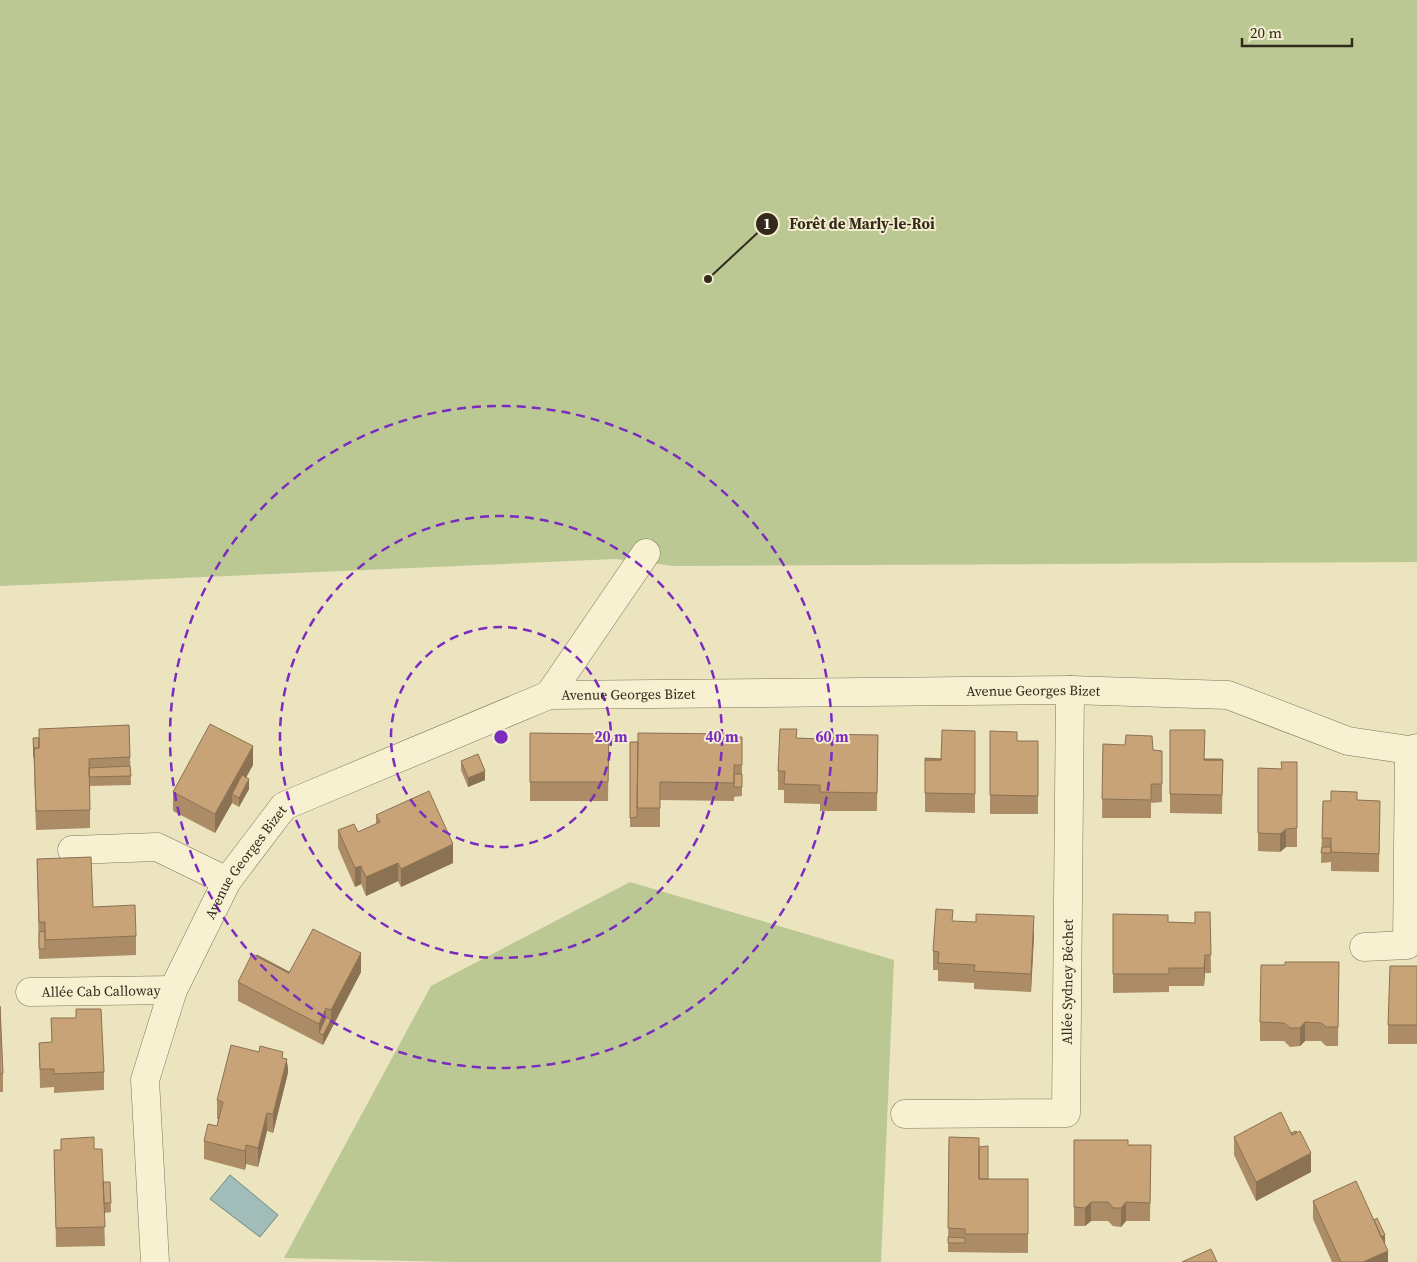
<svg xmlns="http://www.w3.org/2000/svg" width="1417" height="1262" font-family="'Source Serif 4',serif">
<rect width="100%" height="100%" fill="#ebe4bf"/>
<path fill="#bbc894" d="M 0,0 L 1417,0 L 1417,562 L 674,566 L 616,559 L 0,586 Z
M 630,882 L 894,960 L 881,1262 L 454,1262 L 284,1258 L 431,986 Z"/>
<path fill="#a2bdb9" stroke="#6a8a86" d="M 230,1175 L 278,1215 L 260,1237 L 210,1199 Z"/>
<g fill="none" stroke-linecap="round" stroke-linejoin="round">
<g stroke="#837559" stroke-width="29">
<g id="minor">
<path d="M 549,695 L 646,553"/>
<path d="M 72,850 L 157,847 L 227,881"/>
<path d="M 1364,947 L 1407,945 L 1409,750"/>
<path id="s1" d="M 30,992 L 173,990"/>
<path id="s2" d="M 905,1114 L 1066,1113 L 1070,690"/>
<path id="s3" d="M 155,1262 L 145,1080 L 173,990 L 227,881 L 284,806 L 549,695 L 1070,690 L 1228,695 L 1348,741 L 1409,750 L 1417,748"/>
</g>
</g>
<use href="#minor" stroke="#f7f1d2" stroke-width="28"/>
</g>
<path fill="#ab8c66" d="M 129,725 L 131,785 L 90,786 L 90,828 L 36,830 L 33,738 Z
M 1170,730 L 1204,760 L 1223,760 L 1222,814 L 1170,813 Z
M 975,731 L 975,813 L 925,812 L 925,758 L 942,759 Z
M 990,731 L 1017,741 L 1038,741 L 1038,814 L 990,814 Z
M 530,733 L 609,734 L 608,801 L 530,801 Z
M 878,735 L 877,811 L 820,811 L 820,804 L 784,803 L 784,790 L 778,790 L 778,771 L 797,738 L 821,739 Z
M 734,737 L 742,737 L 742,796 L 734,797 L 734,801 L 660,800 L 660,827 L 630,827 L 630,742 Z
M 1103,744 L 1153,750 L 1162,751 L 1162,802 L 1151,803 L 1151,818 L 1102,818 Z
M 461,761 L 485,780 L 468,787 L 461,770 Z
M 1297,762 L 1297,847 L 1286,847 L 1280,852 L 1258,851 L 1258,768 L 1281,769 Z
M 253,765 L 246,778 L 249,789 L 239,807 L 232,803 L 215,833 L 173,811 L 173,792 Z
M 1357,800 L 1380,801 L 1379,872 L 1331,871 L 1331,862 L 1321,863 L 1323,801 Z
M 376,815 L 453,863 L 401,887 L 398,881 L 366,896 L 361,884 L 355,887 L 338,848 L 338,830 L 358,832 L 376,824 Z
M 37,859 L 93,907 L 136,936 L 136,955 L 39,959 Z
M 1210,912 L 1211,973 L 1205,973 L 1204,986 L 1169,986 L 1169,992 L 1113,993 L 1113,914 L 1168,922 L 1195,923 Z
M 953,921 L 1034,935 L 1031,992 L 974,989 L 974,983 L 938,981 L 938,970 L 933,970 L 933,951 Z
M 1339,962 L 1338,1046 L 1326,1046 L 1321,1041 L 1305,1041 L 1300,1046 L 1290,1047 L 1284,1041 L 1260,1041 L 1260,1022 L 1285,965 Z
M 1417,966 L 1417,1044 L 1388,1044 L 1388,1025 Z
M 289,972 L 361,972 L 323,1045 L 238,1001 L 238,982 Z
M 0,1006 L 3,1073 L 3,1092 L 0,1092 Z
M 51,1018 L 104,1072 L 104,1090 L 54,1093 L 54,1087 L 40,1088 L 39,1043 L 52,1042 Z
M 283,1058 L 287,1062 L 288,1072 L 273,1133 L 267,1131 L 258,1167 L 246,1164 L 245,1170 L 204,1159 L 204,1141 L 217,1126 L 218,1119 L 217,1119 L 217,1100 Z
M 1291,1133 L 1311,1172 L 1256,1201 L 1234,1155 L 1234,1137 Z
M 949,1137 L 979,1147 L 988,1179 L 1028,1179 L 1028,1253 L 948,1252 Z
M 61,1139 L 94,1149 L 103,1185 L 110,1182 L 111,1212 L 104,1213 L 105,1246 L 56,1247 L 54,1150 L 61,1150 Z
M 1074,1140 L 1128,1145 L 1151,1145 L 1150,1221 L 1126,1221 L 1121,1227 L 1113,1226 L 1108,1221 L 1091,1221 L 1085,1226 L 1074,1226 Z
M 1313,1201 L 1385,1245 L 1388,1262 L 1332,1262 L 1313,1219 Z"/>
<path fill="#8b7253" d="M 253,746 L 253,765 L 235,796 L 232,794 L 232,803 L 215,833 L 215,814 Z
M 485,771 L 485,780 L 468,787 L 468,778 Z
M 249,779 L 249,789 L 239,807 L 239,798 Z
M 1286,829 L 1286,847 L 1280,852 L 1280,834 Z
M 453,844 L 453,863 L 401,887 L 401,869 Z
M 398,863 L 398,881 L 366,896 L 366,877 Z
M 361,866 L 361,884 L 355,887 L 355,868 Z
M 1034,916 L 1034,935 L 1031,992 L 1031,974 Z
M 361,953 L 361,972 L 323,1045 L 323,1035 L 331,1020 L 331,1010 Z
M 1205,955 L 1205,973 L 1204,986 L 1204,968 Z
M 326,1008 L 326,1027 L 319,1033 L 319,1024 Z
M 1305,1022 L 1305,1041 L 1300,1046 L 1300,1028 Z
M 287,1059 L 287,1077 L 273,1133 L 273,1114 Z
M 288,1062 L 288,1072 L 287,1077 L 287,1068 Z
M 267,1113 L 267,1131 L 258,1167 L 258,1148 Z
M 246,1145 L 246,1164 L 245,1170 L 245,1151 Z
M 1311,1153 L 1311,1172 L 1256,1201 L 1256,1182 Z
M 1091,1202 L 1091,1221 L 1085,1226 L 1085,1208 Z
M 1126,1202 L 1126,1221 L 1121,1227 L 1121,1208 Z
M 1385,1235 L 1385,1245 L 1378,1238 Z
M 1388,1251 L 1388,1262 L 1363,1262 Z"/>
<path fill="#c7a377" stroke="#8b7253" d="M 210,724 L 253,746 L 215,814 L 173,792 Z
M 129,725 L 130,757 L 89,759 L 90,810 L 36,811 L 34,748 L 39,748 L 39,729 Z
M 780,729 L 797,729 L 796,738 L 821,739 L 821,734 L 878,735 L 877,793 L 820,792 L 820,785 L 784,784 L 785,771 L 778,771 Z
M 942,730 L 975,731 L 975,794 L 925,793 L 925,760 L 941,760 Z
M 1170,730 L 1205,730 L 1204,760 L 1223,760 L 1222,795 L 1170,794 Z
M 990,731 L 1017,732 L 1017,741 L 1038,741 L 1038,796 L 990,795 Z
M 530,733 L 609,734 L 608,782 L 530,782 Z
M 638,733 L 734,734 L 734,737 L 742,737 L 742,765 L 734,765 L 734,783 L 660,782 L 660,808 L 637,808 Z
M 1126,735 L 1152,736 L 1153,750 L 1162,751 L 1162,784 L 1151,784 L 1151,800 L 1102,799 L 1103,744 L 1125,745 Z
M 33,738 L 39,738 L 39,748 L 34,748 L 34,757 Z
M 630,742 L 638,742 L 637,817 L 630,818 Z
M 478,754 L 485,771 L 468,778 L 461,761 Z
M 925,758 L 942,759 L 941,760 L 925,760 Z
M 1204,759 L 1222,759 L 1222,760 L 1204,760 Z
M 1281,762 L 1297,762 L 1297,828 L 1286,829 L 1280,834 L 1258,833 L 1258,768 L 1282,769 Z
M 130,766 L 131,776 L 89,777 L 89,768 Z
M 734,774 L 742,774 L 742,787 L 734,787 Z
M 242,775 L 249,779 L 239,798 L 232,794 Z
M 429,791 L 453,844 L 401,869 L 398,863 L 366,877 L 361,866 L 355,868 L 338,830 L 354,824 L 358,832 L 380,822 L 376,815 Z
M 1331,791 L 1357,792 L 1357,800 L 1380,801 L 1379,854 L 1331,852 L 1331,838 L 1322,838 L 1323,801 L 1331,801 Z
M 1322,847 L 1331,847 L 1331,853 L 1321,853 Z
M 91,857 L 93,907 L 135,905 L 136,936 L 45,940 L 45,922 L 39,922 L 37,859 Z
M 936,909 L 953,910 L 952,921 L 976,922 L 976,914 L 1034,916 L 1031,974 L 974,971 L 975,965 L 938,963 L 939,952 L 933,951 Z
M 1195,912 L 1210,912 L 1211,955 L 1205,955 L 1204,968 L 1169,968 L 1169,974 L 1113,974 L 1113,914 L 1168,915 L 1168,922 L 1195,923 Z
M 313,929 L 361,953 L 331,1010 L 326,1008 L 319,1024 L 238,982 L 252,954 L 289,973 Z
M 45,931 L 45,949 L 39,949 L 39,932 Z
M 257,955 L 289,972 L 289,973 L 256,956 Z
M 1285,962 L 1339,962 L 1338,1027 L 1326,1027 L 1321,1023 L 1305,1022 L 1300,1028 L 1290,1028 L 1284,1023 L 1260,1022 L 1261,965 L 1285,965 Z
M 1390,966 L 1417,966 L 1417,1025 L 1388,1025 Z
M 0,1006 L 3,1073 L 0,1074 Z
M 76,1009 L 101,1009 L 104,1072 L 54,1074 L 54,1069 L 40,1069 L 39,1043 L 52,1042 L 51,1018 L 76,1018 Z
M 326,1017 L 331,1020 L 323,1035 L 319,1033 Z
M 231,1045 L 259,1052 L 260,1046 L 283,1052 L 282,1058 L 287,1059 L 273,1114 L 267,1113 L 258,1148 L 246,1145 L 245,1151 L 204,1141 L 208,1124 L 217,1126 L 223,1102 L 217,1100 Z
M 1281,1112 L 1292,1135 L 1300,1131 L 1311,1153 L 1256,1182 L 1234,1137 Z
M 1296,1131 L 1297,1132 L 1292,1135 L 1291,1133 Z
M 94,1137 L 94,1149 L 102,1149 L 105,1227 L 56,1228 L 54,1150 L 61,1150 L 61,1139 Z
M 949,1137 L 979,1138 L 979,1179 L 1028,1179 L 1028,1234 L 965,1234 L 965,1229 L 948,1228 Z
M 1074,1140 L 1128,1140 L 1128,1145 L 1151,1145 L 1150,1203 L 1126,1202 L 1121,1208 L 1113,1208 L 1108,1202 L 1091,1202 L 1085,1208 L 1074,1207 Z
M 988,1146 L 988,1179 L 979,1179 L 979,1147 Z
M 1356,1181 L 1388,1251 L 1363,1262 L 1341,1262 L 1313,1201 Z
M 103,1182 L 110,1182 L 111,1203 L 104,1203 Z
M 1377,1218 L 1385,1235 L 1381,1237 L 1374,1220 Z
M 948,1237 L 965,1238 L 965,1243 L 948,1243 Z
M 1211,1249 L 1217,1262 L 1182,1262 Z"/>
<g fill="none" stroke="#7b2cbf" stroke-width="2.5" stroke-dasharray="9 6">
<circle cx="501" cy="737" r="110"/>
<circle cx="501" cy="737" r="221"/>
<circle cx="501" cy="737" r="331"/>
</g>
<g text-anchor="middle" stroke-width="4" stroke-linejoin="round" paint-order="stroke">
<g font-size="14" fill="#332a1c" stroke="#f3edce">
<text dy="5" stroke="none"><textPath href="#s3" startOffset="1264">Avenue Georges Bizet</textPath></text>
<text dy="5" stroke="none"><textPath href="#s3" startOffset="859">Avenue Georges Bizet</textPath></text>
<text dy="5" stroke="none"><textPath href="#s3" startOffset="424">Avenue Georges Bizet</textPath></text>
<text dy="5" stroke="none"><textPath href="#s2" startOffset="292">Allée Sydney Béchet</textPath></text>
<text dy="5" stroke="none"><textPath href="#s1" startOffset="71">Allée Cab Calloway</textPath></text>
</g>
</g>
<circle cx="501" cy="737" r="8" fill="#7b2cbf" stroke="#f3edce" stroke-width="2.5"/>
<g font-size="15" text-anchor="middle" font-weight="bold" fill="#7b2cbf" stroke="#f3edce" stroke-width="4" stroke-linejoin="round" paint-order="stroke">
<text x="611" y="742">20 m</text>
<text x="722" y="742">40 m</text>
<text x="832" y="742">60 m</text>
</g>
<path fill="none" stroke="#332a1c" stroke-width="2" d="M708 279L767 224"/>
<g fill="#332a1c" stroke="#f3edce" stroke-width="2">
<circle cx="708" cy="279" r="5"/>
<circle cx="767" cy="224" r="12"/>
</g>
<g font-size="15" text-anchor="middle" font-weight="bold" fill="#fff">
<text x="767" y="229">1</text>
</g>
<g font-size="15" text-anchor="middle" font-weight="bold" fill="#332a1c" stroke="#f3edce" stroke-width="4" stroke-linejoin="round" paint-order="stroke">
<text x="862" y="229">Forêt de Marly-le-Roi</text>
</g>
<path d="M1242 38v8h110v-8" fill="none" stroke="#332a1c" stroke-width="2.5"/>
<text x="1250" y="38" font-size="15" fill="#332a1c" stroke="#f3edce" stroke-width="4" paint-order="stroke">20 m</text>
</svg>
